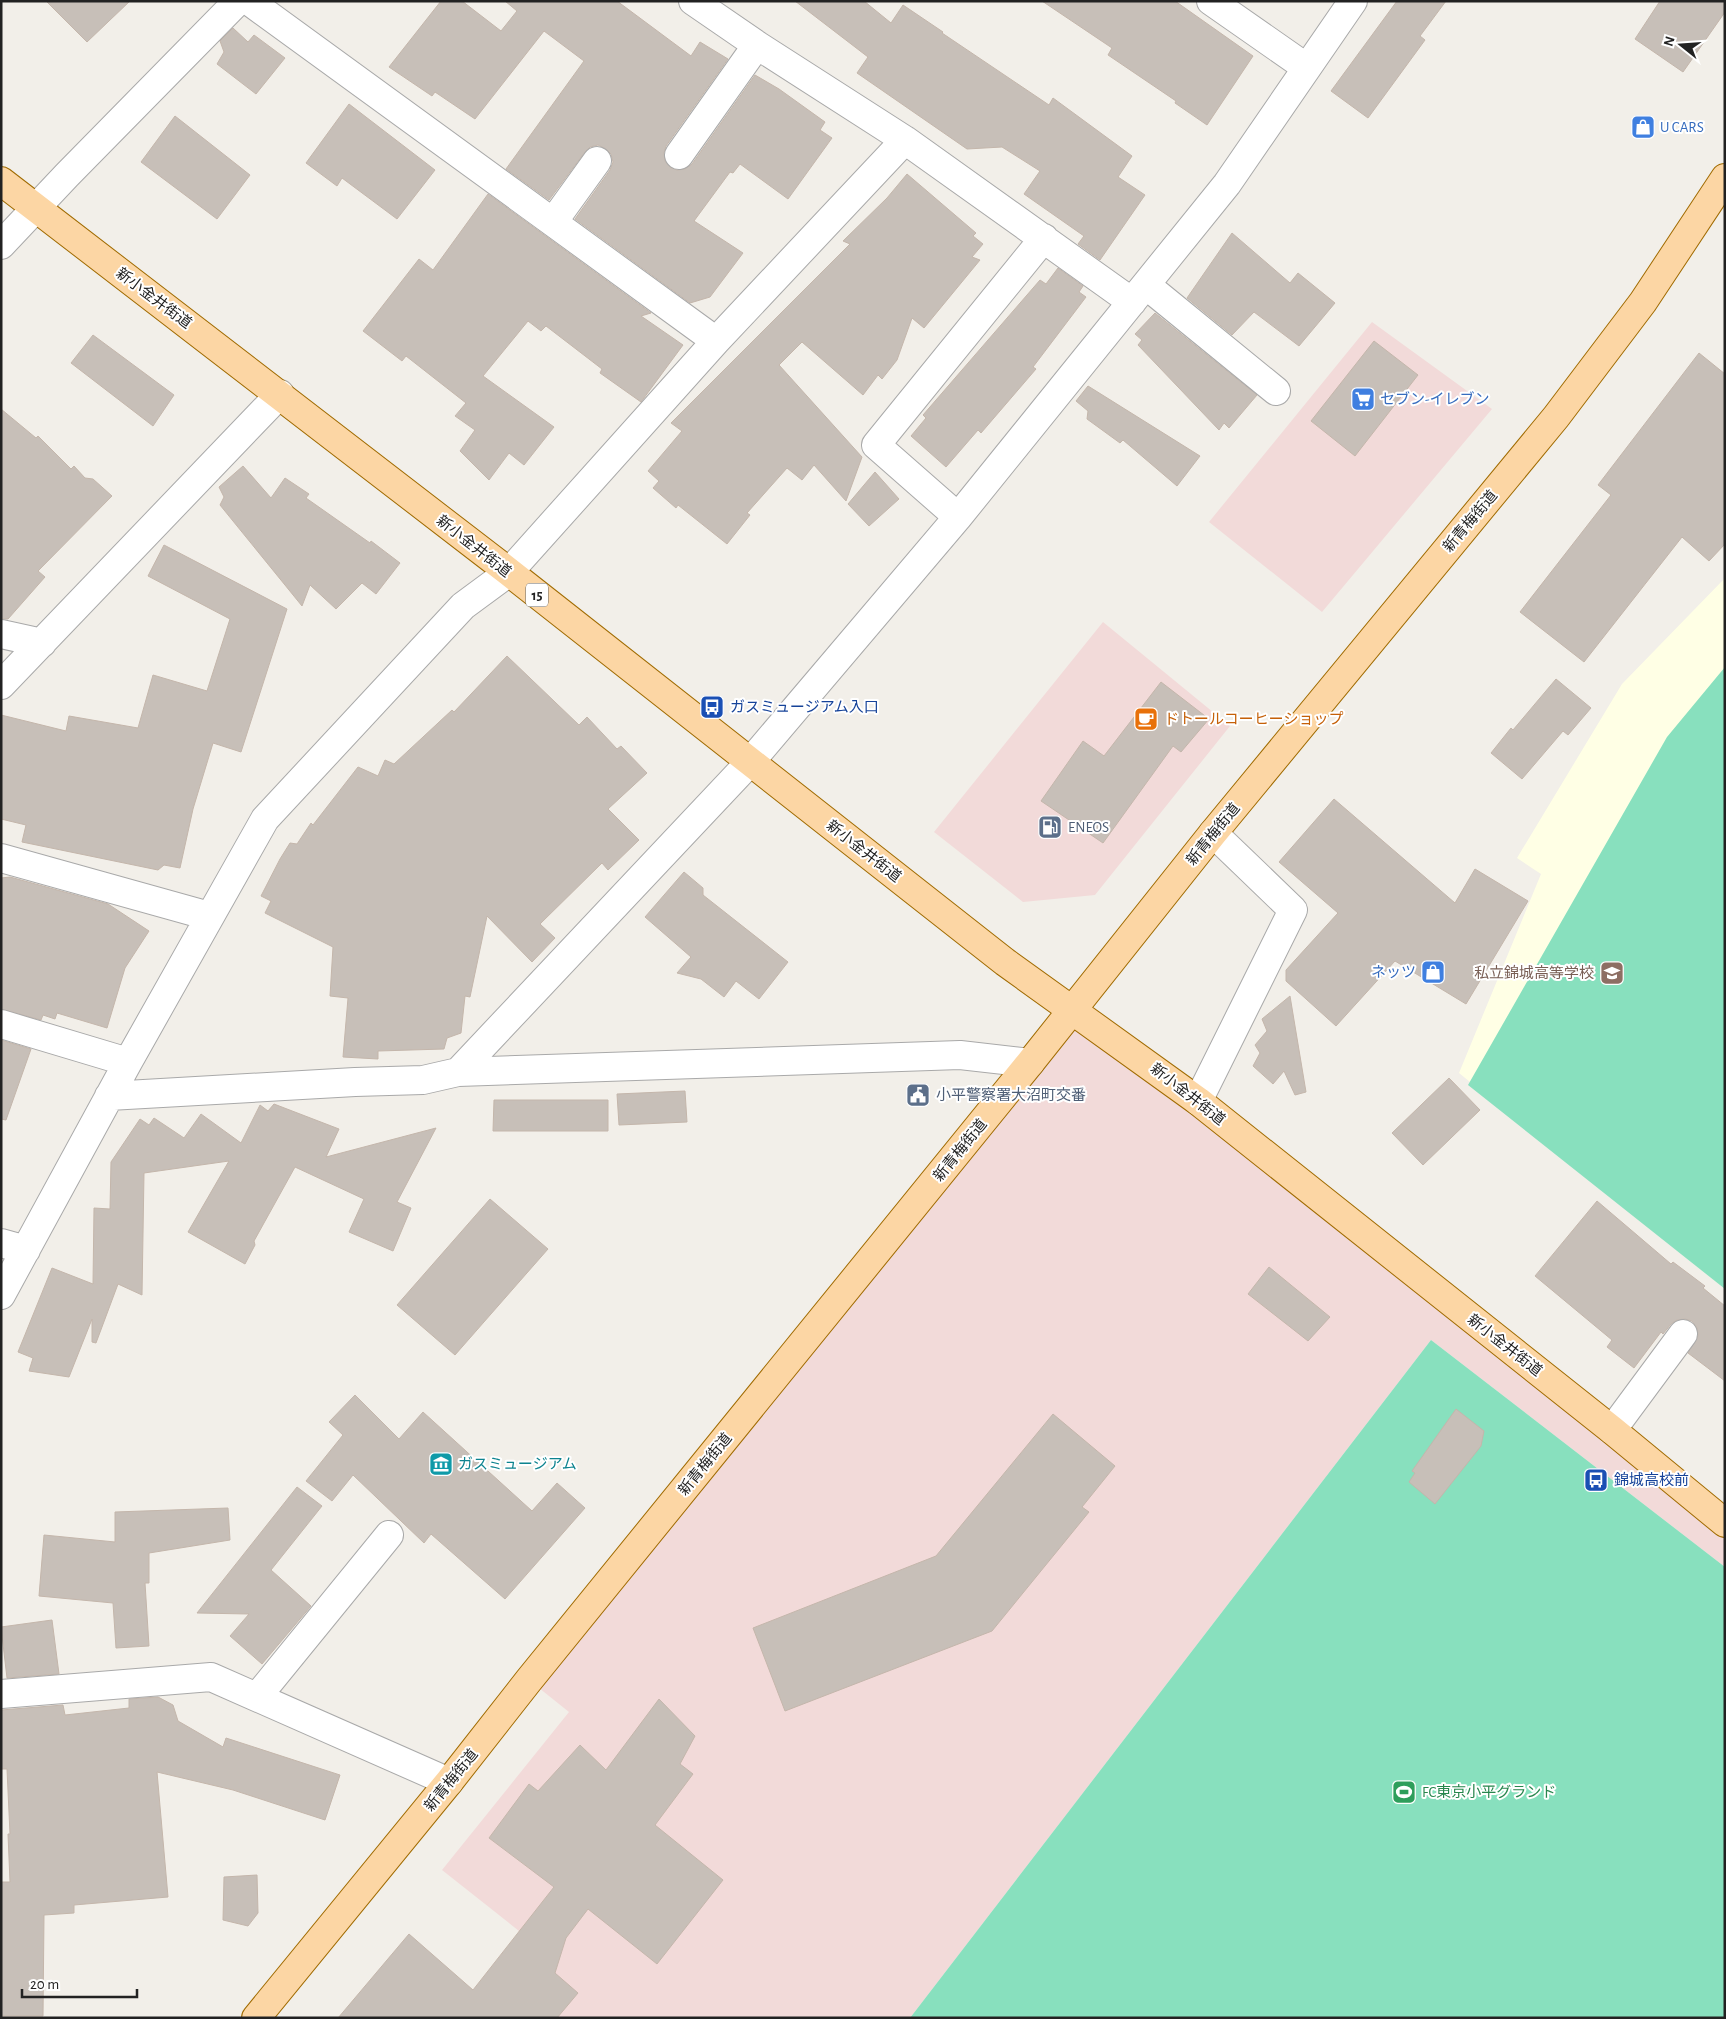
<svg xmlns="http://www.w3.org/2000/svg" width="1726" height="2019" font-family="'Alegreya Sans','Noto Sans JP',sans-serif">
<rect width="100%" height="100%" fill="#f2efe9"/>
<path fill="#f2dad9" d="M 1372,322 L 1492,409 L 1322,612 L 1209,522 Z
M 1103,622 L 1230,726 L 1095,895 L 1023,902 L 934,832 Z
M 1072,1010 L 1725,1523 L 1725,1567 L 1431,1340 L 910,2018 L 481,2018 L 519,1931 L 442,1870 L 569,1712 L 529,1680 Z"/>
<path fill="#ffffe5" d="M 1725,578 L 1725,1289 L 1459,1073 L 1541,874 L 1517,858 L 1622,684 Z"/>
<path fill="#88e0be" d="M 1725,667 L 1725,1289 L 1468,1085 L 1667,737 Z
M 1431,1340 L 1725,1567 L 1725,2018 L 910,2018 Z"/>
<path fill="#c7bfb8" stroke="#c4b6ab" d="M 46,1 L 130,1 L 87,42 Z
M 441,1 L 462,1 L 501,31 L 517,11 L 505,1 L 617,1 L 691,56 L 700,42 L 728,59 L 666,146 L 664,153 L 665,161 L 670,167 L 677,170 L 685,169 L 692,164 L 755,75 L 779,89 L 825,122 L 820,130 L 832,138 L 788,199 L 740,164 L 733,173 L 730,172 L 694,221 L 743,253 L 710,297 L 690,303 L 575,219 L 610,170 L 613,162 L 611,154 L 606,149 L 598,145 L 590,147 L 585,152 L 549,200 L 506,169 L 584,61 L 544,31 L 475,119 L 435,92 L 432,96 L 389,67 Z
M 795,1 L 864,1 L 891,23 L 903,5 L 943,32 L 942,33 L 1049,105 L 1053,98 L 1132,156 L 1118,177 L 1145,195 L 1100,260 L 1078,244 L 1084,236 L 1024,194 L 1040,171 L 1002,147 L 967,149 L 857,73 L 868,57 Z
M 1042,1 L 1175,1 L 1253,56 L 1207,125 L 1175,103 L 1176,101 L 1108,55 L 1112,48 Z
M 1397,1 L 1446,1 L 1420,36 L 1425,40 L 1368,118 L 1331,91 Z
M 1660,1 L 1725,1 L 1725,12 L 1683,72 L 1635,39 Z
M 233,28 L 248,42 L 254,35 L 285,58 L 256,94 L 217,64 L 224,52 L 220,41 Z
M 349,104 L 435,170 L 397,219 L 342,178 L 337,186 L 306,163 Z
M 175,116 L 250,175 L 217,219 L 141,162 Z
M 907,174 L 976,233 L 973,236 L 983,244 L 972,257 L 980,260 L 924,328 L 912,318 L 897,360 L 882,379 L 878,375 L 863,395 L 802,342 L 779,365 L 862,457 L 846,501 L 814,465 L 802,480 L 787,468 L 747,513 L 750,515 L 727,544 L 678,505 L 676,508 L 653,488 L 659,481 L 648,471 L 682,431 L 671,423 L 850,244 L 843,241 L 887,198 Z
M 488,194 L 651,313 L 641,316 L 683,345 L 641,402 L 600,373 L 602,369 L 546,326 L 541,331 L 528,321 L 483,376 L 554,427 L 524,465 L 509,453 L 489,480 L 460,451 L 475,430 L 455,416 L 466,403 L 406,356 L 402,361 L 363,331 L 419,259 L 433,270 Z
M 1232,233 L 1290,283 L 1298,273 L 1335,303 L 1299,346 L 1254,312 L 1232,335 L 1187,298 Z
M 1058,268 L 1083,286 L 1079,292 L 1086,297 L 1033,367 L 1036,369 L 981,433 L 978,430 L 946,467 L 911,436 L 926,418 L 923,415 L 1040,280 L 1046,284 Z
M 1155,313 L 1257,395 L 1229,428 L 1224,423 L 1219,430 L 1138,345 L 1142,340 L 1135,334 Z
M 93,335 L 174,395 L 153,426 L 71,363 Z
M 1374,341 L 1418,375 L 1355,456 L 1311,421 Z
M 1699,353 L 1725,374 L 1725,544 L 1709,561 L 1682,537 L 1584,662 L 1520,612 L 1611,495 L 1598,485 Z
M 1088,386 L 1200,456 L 1177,486 L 1123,440 L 1120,443 L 1087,419 L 1088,411 L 1076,401 Z
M 1,409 L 36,438 L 38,436 L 71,469 L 74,466 L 85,478 L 93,479 L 112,496 L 38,571 L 45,577 L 8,619 L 1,619 Z
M 243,466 L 271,498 L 285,478 L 309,494 L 306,498 L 370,543 L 371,541 L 400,563 L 376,594 L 362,583 L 336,609 L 310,585 L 302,606 L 220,505 L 224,497 L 219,487 Z
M 875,472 L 899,499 L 869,526 L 848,504 Z
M 164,545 L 287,609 L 241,752 L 213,743 L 193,809 L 180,868 L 164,865 L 158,870 L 22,842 L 26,825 L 1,819 L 1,715 L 66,731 L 69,716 L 138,728 L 153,675 L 207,691 L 230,619 L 148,576 Z
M 507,656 L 579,725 L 587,717 L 617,749 L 621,746 L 647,773 L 608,809 L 639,840 L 608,870 L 602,863 L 540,924 L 555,938 L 532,962 L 487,916 L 470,997 L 465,996 L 461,1033 L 447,1038 L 444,1049 L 378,1051 L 378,1059 L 343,1057 L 348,998 L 330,996 L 333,947 L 265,913 L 271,901 L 261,896 L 280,859 L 290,843 L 297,844 L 311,823 L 313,825 L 358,767 L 378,776 L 385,760 L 394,764 L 452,710 L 454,712 Z
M 1556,679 L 1591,708 L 1568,735 L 1563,731 L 1522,779 L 1491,753 L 1511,728 L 1513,730 Z
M 1161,682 L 1209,719 L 1181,752 L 1173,746 L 1103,843 L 1041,801 L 1083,741 L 1104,756 Z
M 1334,799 L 1455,903 L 1475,869 L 1528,901 L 1466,1004 L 1395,961 L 1336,1026 L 1286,981 L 1286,970 L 1338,913 L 1279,862 Z
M 684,872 L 703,888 L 703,895 L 788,962 L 759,999 L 736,981 L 724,997 L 701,979 L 677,973 L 691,957 L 645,917 Z
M 10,877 L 108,904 L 149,931 L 125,968 L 107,1028 L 57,1013 L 55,1019 L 43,1015 L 41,1020 L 1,1009 L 1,878 Z
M 1290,996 L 1306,1092 L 1295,1095 L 1284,1071 L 1273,1084 L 1253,1066 L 1260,1053 L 1255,1045 L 1267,1031 L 1262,1019 Z
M 1,1040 L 31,1049 L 6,1120 L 1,1119 Z
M 1449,1078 L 1480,1110 L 1423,1165 L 1392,1133 Z
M 685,1091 L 687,1122 L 619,1125 L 617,1094 Z
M 494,1100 L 608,1100 L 608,1131 L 493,1131 Z
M 274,1104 L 339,1129 L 326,1157 L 436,1128 L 397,1202 L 411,1208 L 393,1251 L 349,1232 L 364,1199 L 295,1167 L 254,1241 L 255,1245 L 245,1264 L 188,1232 L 229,1161 L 144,1173 L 142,1295 L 118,1284 L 96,1343 L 92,1342 L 92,1319 L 69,1377 L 29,1371 L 33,1358 L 18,1352 L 52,1268 L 93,1284 L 94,1208 L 110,1209 L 111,1162 L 140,1119 L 149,1125 L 154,1118 L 184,1138 L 201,1114 L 241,1143 L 260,1105 L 268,1111 Z
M 490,1199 L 548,1249 L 455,1355 L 397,1305 Z
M 1597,1201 L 1671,1264 L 1673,1262 L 1705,1286 L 1703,1288 L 1725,1306 L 1725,1381 L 1688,1353 L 1698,1336 L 1697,1328 L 1692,1321 L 1685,1319 L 1677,1320 L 1671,1324 L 1663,1334 L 1661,1332 L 1634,1368 L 1607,1347 L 1612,1340 L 1535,1276 Z
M 1269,1267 L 1330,1317 L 1308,1341 L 1248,1294 Z
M 355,1395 L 399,1439 L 423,1412 L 532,1511 L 557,1483 L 585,1508 L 505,1599 L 431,1534 L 424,1543 L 353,1475 L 332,1501 L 306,1481 L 343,1435 L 329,1422 Z
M 1456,1409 L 1484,1431 L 1481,1446 L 1435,1504 L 1409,1482 L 1415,1473 L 1412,1471 Z
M 1053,1414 L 1115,1466 L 1082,1507 L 1089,1512 L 992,1631 L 785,1711 L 753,1628 L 936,1556 Z
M 297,1487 L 322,1506 L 271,1570 L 311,1606 L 262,1664 L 230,1636 L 249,1614 L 197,1613 Z
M 228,1508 L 230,1540 L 149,1553 L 149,1583 L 145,1583 L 149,1646 L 116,1648 L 113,1603 L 39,1596 L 44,1535 L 115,1542 L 115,1512 Z
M 52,1620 L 59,1674 L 7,1678 L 1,1627 Z
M 158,1697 L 173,1705 L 178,1721 L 223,1747 L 226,1738 L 340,1775 L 325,1820 L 233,1790 L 157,1772 L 168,1897 L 74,1905 L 74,1913 L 44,1915 L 43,2016 L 1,2016 L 1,1882 L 10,1882 L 8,1834 L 10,1834 L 7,1769 L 1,1769 L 1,1710 L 63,1705 L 65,1715 L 129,1708 L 129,1699 Z
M 659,1699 L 695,1736 L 680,1764 L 693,1774 L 655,1825 L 723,1880 L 657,1964 L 588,1909 L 566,1938 L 555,1973 L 578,1993 L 557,2018 L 338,2018 L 409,1934 L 473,1990 L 554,1887 L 489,1838 L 529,1784 L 538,1791 L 580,1745 L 606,1770 Z
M 257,1875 L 258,1913 L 248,1926 L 223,1920 L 224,1877 Z"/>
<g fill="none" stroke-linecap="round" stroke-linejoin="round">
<g stroke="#a9a9a9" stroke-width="30">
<path id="minor" d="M 249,1 L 716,341
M 693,1 L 757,45 L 905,140 L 1132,302
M 1211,1 L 1307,68
M 679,155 L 757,45
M 553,222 L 597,161
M 1,245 L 67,175 L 238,1
M 1146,285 L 1276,391
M 958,517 L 876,445 L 1044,238
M 1,634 L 42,643
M 1,685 L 280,394
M 1,858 L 209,916
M 1,1024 L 128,1062
M 458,1072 L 751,761 L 958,517 L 1227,184 L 1353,1
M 109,1096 L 355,1082 L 423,1080 L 458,1072 L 960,1055 L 1030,1063
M 1198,1101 L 1293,910 L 1213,833
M 1,1243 L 26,1250
M 1,1295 L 128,1062 L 265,819 L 463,606 L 509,572 L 716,341 L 905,140
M 1612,1430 L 1683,1334
M 1,1694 L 211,1677 L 449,1782
M 257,1697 L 389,1535"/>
</g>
<g stroke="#a06b00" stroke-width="30">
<path id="major" d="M 1,181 L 509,572 L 1005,962 L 1198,1101 L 1612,1430 L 1725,1523
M 256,2018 L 449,1782 L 529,1680 L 1030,1063 L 1213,833 L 1556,417 L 1643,302 L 1725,178"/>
</g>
<use href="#minor" stroke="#fff" stroke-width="28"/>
<use href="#major" stroke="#fcd6a4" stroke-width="28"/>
</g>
<defs>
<g id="shop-square" transform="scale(1.25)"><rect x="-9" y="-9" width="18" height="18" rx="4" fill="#3f7fe0" stroke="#fff"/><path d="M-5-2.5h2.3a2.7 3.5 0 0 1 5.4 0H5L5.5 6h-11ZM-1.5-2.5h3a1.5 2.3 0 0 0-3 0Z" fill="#fff"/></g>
<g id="supermarket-square" transform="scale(1.25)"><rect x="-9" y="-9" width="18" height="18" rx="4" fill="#3f7fe0" stroke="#fff"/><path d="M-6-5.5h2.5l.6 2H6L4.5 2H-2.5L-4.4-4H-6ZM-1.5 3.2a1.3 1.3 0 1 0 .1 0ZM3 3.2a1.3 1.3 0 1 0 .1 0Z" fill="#fff"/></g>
<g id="bus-square" transform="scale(1.25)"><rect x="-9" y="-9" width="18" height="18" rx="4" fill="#1a4fb4" stroke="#fff"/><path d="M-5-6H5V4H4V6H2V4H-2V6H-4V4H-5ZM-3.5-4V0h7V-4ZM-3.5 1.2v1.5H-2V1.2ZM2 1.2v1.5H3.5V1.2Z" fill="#fff"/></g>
<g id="cafe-square" transform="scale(1.25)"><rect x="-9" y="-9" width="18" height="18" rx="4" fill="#e8710a" stroke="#fff"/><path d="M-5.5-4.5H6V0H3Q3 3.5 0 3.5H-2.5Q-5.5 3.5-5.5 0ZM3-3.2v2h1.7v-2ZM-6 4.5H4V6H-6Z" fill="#fff"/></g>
<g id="fuel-square" transform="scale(1.25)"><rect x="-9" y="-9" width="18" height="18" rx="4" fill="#5c6f8a" stroke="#fff"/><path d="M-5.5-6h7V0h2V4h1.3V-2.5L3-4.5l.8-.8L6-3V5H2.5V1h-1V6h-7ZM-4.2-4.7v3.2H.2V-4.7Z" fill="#fff"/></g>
<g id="school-square" transform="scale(1.25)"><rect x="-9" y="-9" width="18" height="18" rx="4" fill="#8d6e63" stroke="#fff"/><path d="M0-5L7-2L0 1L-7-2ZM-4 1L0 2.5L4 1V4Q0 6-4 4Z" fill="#fff"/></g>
<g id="civic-square" transform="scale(1.25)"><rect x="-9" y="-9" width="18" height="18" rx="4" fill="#5c6f8a" stroke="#fff"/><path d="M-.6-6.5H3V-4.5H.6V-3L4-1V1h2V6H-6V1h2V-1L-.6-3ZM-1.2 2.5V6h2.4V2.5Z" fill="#fff"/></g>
<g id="museum-square" transform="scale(1.25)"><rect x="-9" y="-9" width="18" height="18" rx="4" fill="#0f9aa8" stroke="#fff"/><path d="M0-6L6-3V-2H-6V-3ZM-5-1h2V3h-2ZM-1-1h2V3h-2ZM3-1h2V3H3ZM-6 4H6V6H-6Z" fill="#fff"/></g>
<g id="stadium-square" transform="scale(1.25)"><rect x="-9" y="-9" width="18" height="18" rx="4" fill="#2e9e5b" stroke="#fff"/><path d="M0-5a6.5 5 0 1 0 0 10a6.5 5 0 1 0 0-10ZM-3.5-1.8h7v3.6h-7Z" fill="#fff"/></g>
</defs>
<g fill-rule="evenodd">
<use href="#shop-square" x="1643" y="127"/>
<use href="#supermarket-square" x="1363" y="399"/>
<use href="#bus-square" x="712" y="707"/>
<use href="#cafe-square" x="1146" y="719"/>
<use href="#fuel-square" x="1050" y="827"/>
<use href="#shop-square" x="1433" y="972"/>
<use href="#school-square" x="1612" y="973"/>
<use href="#civic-square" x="918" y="1095"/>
<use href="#museum-square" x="441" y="1464"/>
<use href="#bus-square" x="1596" y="1480"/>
<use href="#stadium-square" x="1404" y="1792"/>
</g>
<g text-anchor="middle" stroke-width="4" stroke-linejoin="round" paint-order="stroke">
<rect fill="#fff" stroke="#646464" stroke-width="1" x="526" y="583.5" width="22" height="23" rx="4"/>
<g font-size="14" font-weight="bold" fill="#222">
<text x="537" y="600">15</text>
</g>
<g font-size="15" fill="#366cbe" stroke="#fff" text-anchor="start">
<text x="1660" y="132">U CARS</text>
<text x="1380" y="404">セブン-イレブン</text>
<text x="1416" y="977" text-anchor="end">ネッツ</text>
</g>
<g font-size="15" fill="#222" stroke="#fff">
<text transform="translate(154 298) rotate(37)" y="5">新小金井街道</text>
<text transform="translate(1470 521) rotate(-50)" y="5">新青梅街道</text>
<text transform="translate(474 546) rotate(38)" y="5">新小金井街道</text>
<text transform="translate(1213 834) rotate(-51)" y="5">新青梅街道</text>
<text transform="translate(864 851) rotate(38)" y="5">新小金井街道</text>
<text transform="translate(1188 1094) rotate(38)" y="5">新小金井街道</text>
<text transform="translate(960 1150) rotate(-51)" y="5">新青梅街道</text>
<text transform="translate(1505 1345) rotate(38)" y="5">新小金井街道</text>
<text transform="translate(705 1464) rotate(-51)" y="5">新青梅街道</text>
<text transform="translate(451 1780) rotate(-51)" y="5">新青梅街道</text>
</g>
<g font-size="15" fill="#164399" stroke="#fff" text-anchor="start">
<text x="730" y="712">ガスミュージアム入口</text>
<text x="1614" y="1485">錦城高校前</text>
</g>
<g font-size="15" fill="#c56008" stroke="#fff" text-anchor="start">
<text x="1164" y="724">ドトールコーヒーショップ</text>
</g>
<g font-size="15" fill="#4e5e75" stroke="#fff" text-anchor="start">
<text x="1068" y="832">ENEOS</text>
<text x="936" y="1100">小平警察署大沼町交番</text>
</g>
<g font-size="15" fill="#785e54" stroke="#fff" text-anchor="end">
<text x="1594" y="978">私立錦城高等学校</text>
</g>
<g font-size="15" fill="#0d838f" stroke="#fff" text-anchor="start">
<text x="458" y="1469">ガスミュージアム</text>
</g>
<g font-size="15" fill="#27864d" stroke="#fff" text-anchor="start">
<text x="1422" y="1797">FC東京小平グランド</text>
</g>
</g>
<rect width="1726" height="2019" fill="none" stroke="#222222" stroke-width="5"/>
<g transform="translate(1681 45) rotate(287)" stroke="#ffffff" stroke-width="4" paint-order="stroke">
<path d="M0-4L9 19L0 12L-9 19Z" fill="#222222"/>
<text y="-8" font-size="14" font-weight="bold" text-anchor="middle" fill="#222222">N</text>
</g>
<path d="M22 1989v8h115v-8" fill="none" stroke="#222222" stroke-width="2.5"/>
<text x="30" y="1989" font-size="15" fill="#222222" stroke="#ffffff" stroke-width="4" paint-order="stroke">20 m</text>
</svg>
